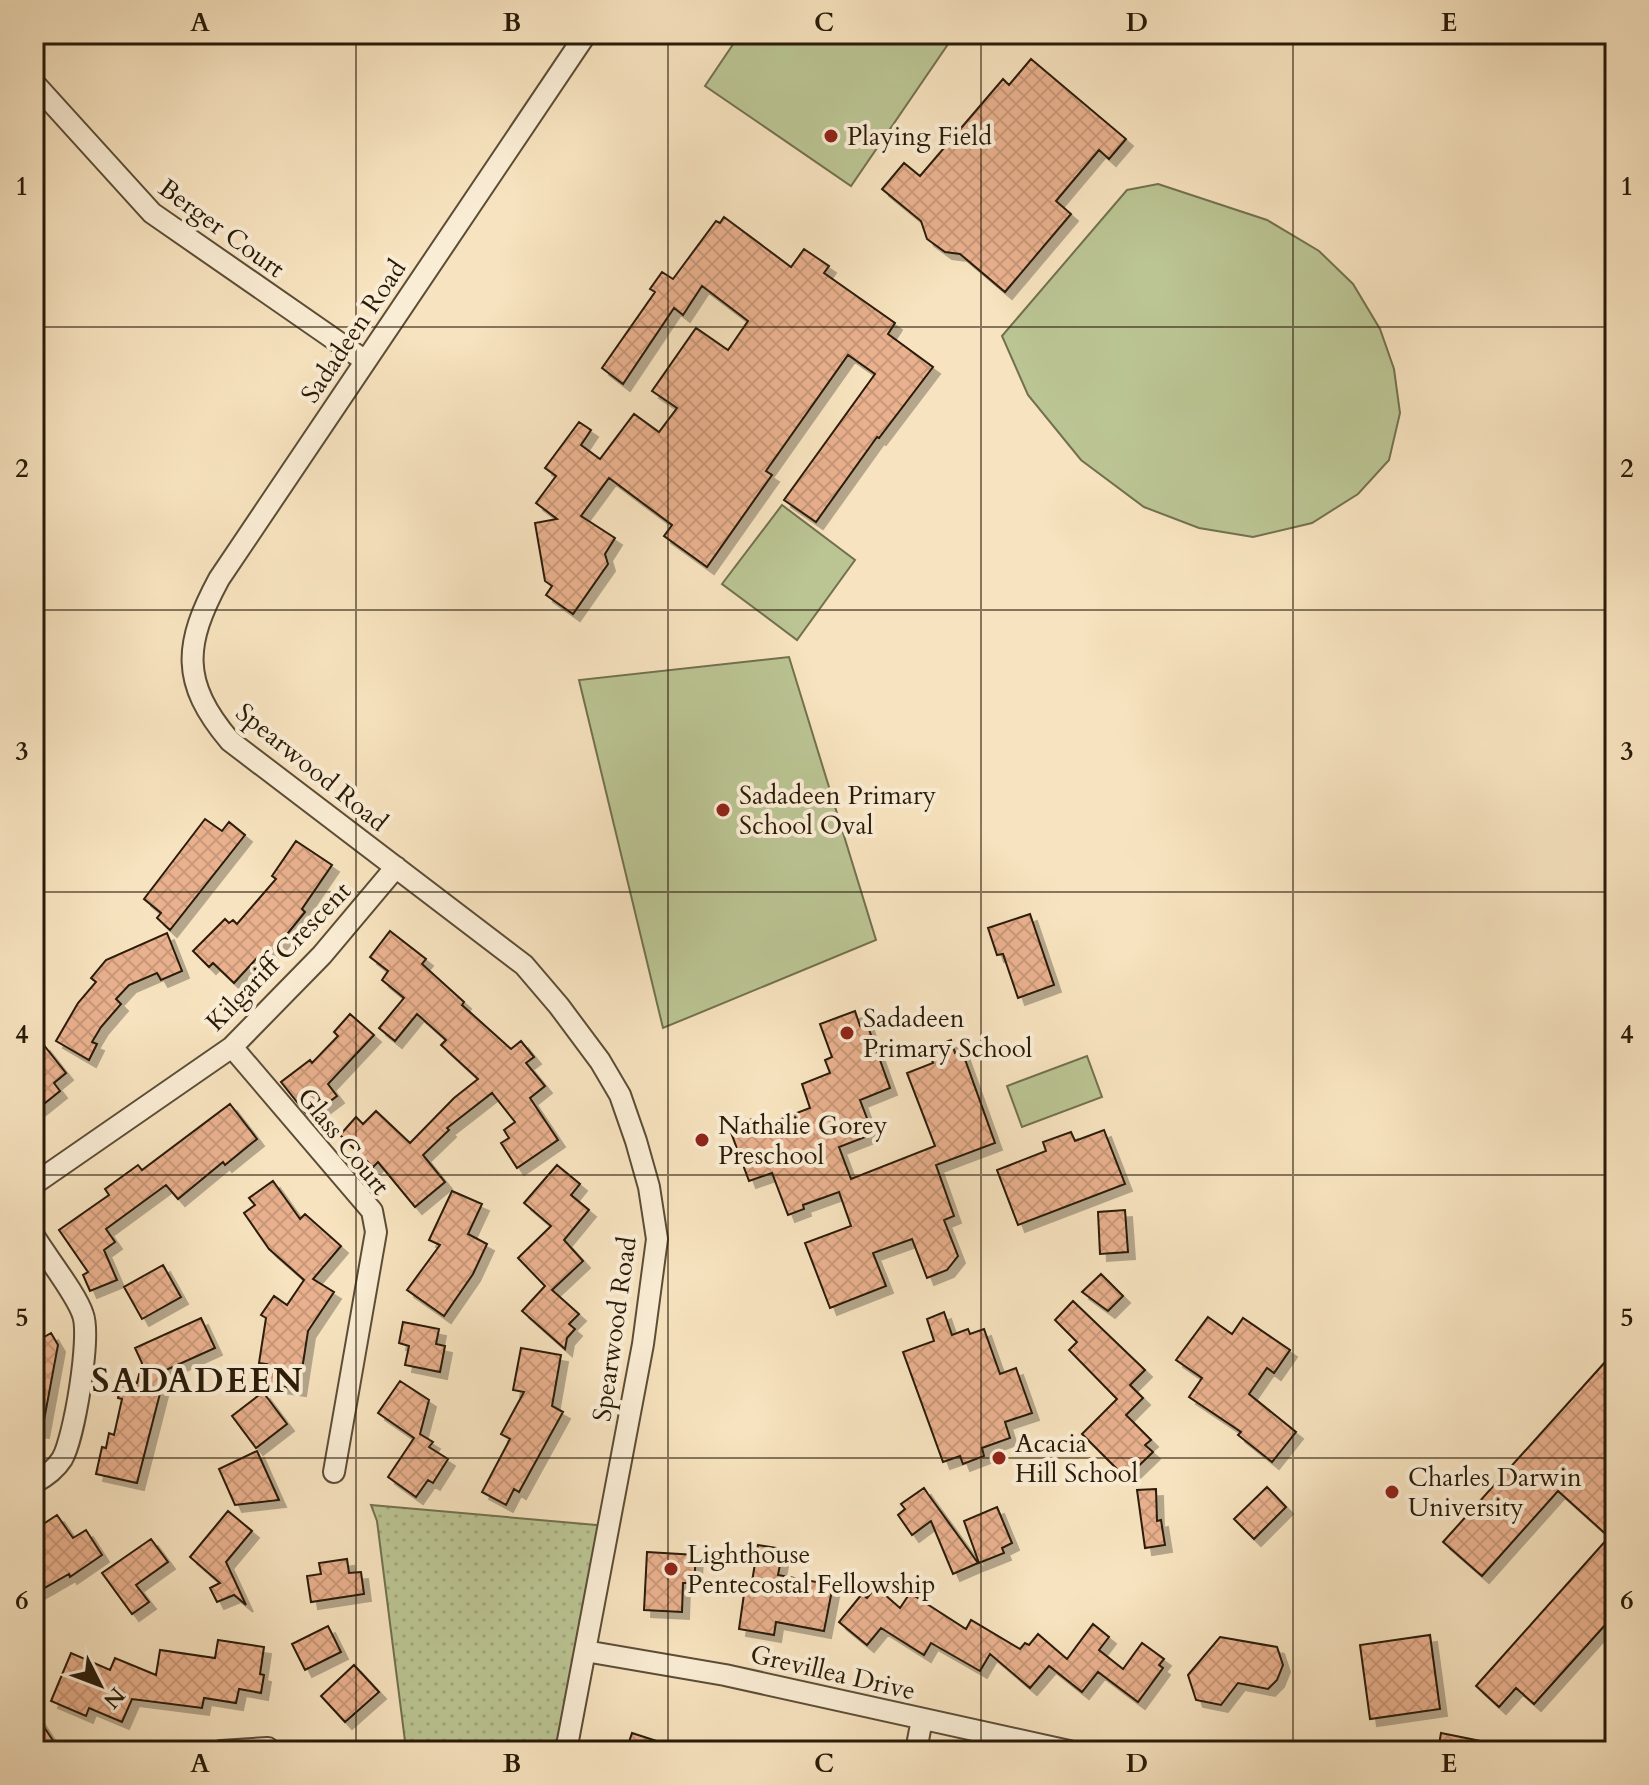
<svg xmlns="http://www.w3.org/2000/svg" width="1649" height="1785" font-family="Cardo,serif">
<defs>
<pattern id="park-dots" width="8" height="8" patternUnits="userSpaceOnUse" patternTransform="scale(2)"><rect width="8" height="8" fill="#bbc493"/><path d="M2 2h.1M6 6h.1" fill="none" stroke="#a1a87d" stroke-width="1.8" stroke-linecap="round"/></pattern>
<pattern id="building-cross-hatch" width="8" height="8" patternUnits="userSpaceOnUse" patternTransform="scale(2)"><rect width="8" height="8" fill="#eab18e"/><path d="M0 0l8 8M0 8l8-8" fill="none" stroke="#c99879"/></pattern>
<filter id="shadow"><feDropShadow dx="7" dy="7" stdDeviation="0" flood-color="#0004"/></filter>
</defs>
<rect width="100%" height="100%" fill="#f7e3bf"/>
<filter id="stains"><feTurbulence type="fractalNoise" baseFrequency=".0025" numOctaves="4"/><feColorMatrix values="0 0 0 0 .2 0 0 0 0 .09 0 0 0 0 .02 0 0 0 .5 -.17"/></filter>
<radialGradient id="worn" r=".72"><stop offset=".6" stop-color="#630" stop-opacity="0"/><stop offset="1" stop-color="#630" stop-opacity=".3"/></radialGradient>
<path fill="url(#park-dots)" stroke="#72704e" stroke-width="2" d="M 371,1505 L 607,1526 L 566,1751 L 406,1749 L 377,1521 Z"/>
<path fill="#bbc493" stroke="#72704e" stroke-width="2" d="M 740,34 L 955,34 L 851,186 L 705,86 Z
M 1158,184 L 1267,220 L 1319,251 L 1353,284 L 1380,329 L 1394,369 L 1400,413 L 1389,460 L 1358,494 L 1312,523 L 1253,537 L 1199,528 L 1144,507 L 1081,460 L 1028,395 L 1002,336 L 1127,190 Z
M 782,505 L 855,560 L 797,640 L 722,584 Z
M 789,657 L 876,940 L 663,1028 L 579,680 Z
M 1087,1056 L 1102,1097 L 1022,1127 L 1007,1086 Z"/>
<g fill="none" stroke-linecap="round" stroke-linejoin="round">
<path stroke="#717c73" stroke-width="6" d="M 1615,982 L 1615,985"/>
</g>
<path fill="url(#building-cross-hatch)" stroke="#291b08" stroke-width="2" filter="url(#shadow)" d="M 1031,59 L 1126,139 L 1109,159 L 1099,150 L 1056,201 L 1071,214 L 1005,292 L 960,254 L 945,252 L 927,239 L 921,221 L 882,189 L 904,163 L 920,176 L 1003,79 L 1009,85 Z
M 724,217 L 791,267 L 804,249 L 829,266 L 824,273 L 895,323 L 888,334 L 933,367 L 879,438 L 877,437 L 816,522 L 784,500 L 875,374 L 848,355 L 766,471 L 772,475 L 707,567 L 664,536 L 672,525 L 609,478 L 581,516 L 615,538 L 605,554 L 608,564 L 573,614 L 546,595 L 552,586 L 545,581 L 535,523 L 557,519 L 536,503 L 556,476 L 545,468 L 579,422 L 591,430 L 581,445 L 600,459 L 634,414 L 659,432 L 677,408 L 652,391 L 696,328 L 728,350 L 748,321 L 702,286 L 683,315 L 674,308 L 623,384 L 602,368 L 655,292 L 650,289 L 662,272 L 673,279 L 716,221 L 720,223 Z
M 205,819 L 222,831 L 229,822 L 245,835 L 170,930 L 157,918 L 161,913 L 144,899 Z
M 296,841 L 332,865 L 302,909 L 305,912 L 288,933 L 272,951 L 267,947 L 234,983 L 213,963 L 209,967 L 193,951 L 225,919 L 229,923 L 233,920 L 237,924 L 276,879 L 272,876 Z
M 1030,914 L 1054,985 L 1018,998 L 1003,954 L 997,955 L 988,928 Z
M 390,931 L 426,959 L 422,964 L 464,1002 L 462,1005 L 511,1049 L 521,1041 L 534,1057 L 526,1063 L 545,1086 L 530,1098 L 558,1140 L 517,1168 L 501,1143 L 509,1138 L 504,1130 L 515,1122 L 492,1093 L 447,1128 L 449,1130 L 423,1155 L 445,1182 L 415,1207 L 378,1162 L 373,1167 L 340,1135 L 356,1117 L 363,1124 L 376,1111 L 410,1143 L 454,1098 L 478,1079 L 441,1045 L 446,1040 L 417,1014 L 395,1041 L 379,1028 L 404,998 L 382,980 L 388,971 L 370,957 Z
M 167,933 L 182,971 L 161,980 L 157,973 L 129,985 L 116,999 L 121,1004 L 101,1027 L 92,1042 L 97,1044 L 89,1060 L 56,1041 L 78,1003 L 96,982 L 91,978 L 106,960 Z
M 855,1011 L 860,1026 L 867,1024 L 890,1088 L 860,1100 L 873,1134 L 839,1147 L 851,1179 L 935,1146 L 907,1073 L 933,1063 L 928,1049 L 951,1040 L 955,1053 L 962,1051 L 995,1143 L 936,1165 L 954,1216 L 944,1220 L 958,1256 L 947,1270 L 927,1278 L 912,1239 L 873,1253 L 886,1286 L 830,1308 L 805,1243 L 851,1226 L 839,1192 L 803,1205 L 804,1209 L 788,1215 L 772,1173 L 749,1181 L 729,1127 L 755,1118 L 758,1128 L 810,1108 L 802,1084 L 830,1073 L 825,1060 L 832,1057 L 820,1024 Z
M 350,1014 L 374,1035 L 328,1084 L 337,1096 L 309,1117 L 281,1082 L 310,1060 L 312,1063 L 338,1036 L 334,1032 Z
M 43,1044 L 66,1073 L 54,1083 L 60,1091 L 34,1112 L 34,1051 Z
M 230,1104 L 257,1139 L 225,1165 L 223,1162 L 178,1199 L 166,1185 L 106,1229 L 115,1242 L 104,1250 L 117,1280 L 90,1291 L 83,1275 L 88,1272 L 59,1230 L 109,1195 L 105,1189 L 138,1165 L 142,1170 Z
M 1104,1130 L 1125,1184 L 1018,1225 L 997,1170 L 1046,1151 L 1043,1142 L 1071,1132 L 1075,1141 Z
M 557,1165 L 580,1184 L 571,1195 L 589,1210 L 564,1240 L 583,1261 L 552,1290 L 579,1314 L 569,1324 L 575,1329 L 567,1338 L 565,1349 L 522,1311 L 545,1286 L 518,1258 L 551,1226 L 524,1203 Z
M 273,1181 L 300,1219 L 305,1214 L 341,1246 L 313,1279 L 334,1292 L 308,1331 L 299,1389 L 264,1384 L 267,1364 L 259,1363 L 266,1318 L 261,1315 L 274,1296 L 287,1305 L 304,1280 L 269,1249 L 244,1213 L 255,1205 L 249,1198 Z
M 452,1191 L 482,1204 L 468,1234 L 487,1244 L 473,1274 L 444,1316 L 407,1290 L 440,1245 L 429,1240 Z
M 1125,1210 L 1128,1252 L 1100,1254 L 1098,1212 Z
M 163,1265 L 181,1297 L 142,1319 L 124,1287 Z
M 1101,1274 L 1123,1296 L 1108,1311 L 1082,1292 Z
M 1073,1301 L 1145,1370 L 1130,1385 L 1143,1398 L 1126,1415 L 1151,1440 L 1145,1445 L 1153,1452 L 1126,1478 L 1082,1434 L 1117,1399 L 1069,1350 L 1077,1342 L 1055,1320 Z
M 944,1312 L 952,1335 L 968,1329 L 970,1334 L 984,1329 L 1000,1374 L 1016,1368 L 1032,1413 L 1005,1422 L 1010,1438 L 982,1448 L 984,1456 L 963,1464 L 960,1456 L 943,1462 L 903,1352 L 934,1341 L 927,1319 Z
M 1208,1317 L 1232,1334 L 1243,1318 L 1290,1350 L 1274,1373 L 1267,1368 L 1249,1394 L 1296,1432 L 1272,1462 L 1238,1435 L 1241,1432 L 1189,1397 L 1202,1378 L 1176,1360 Z
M 201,1318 L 215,1348 L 166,1370 L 137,1483 L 96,1474 L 102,1447 L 106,1448 L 109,1433 L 114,1435 L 122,1399 L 118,1398 L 122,1380 L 137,1383 L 142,1363 L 135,1348 Z
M 403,1322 L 439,1329 L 436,1344 L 445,1346 L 440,1372 L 405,1365 L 409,1346 L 399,1343 Z
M 51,1333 L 58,1345 L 42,1431 L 34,1430 L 34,1343 Z
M 521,1348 L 561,1355 L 552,1406 L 563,1412 L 519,1492 L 514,1489 L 506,1505 L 482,1492 L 510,1439 L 501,1434 L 524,1392 L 513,1390 Z
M 1606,1361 L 1615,1369 L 1615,1614 L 1534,1704 L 1516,1688 L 1499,1707 L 1476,1686 L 1609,1537 L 1558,1491 L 1482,1576 L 1443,1542 Z
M 400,1381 L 429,1400 L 420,1434 L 433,1442 L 429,1447 L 448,1459 L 433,1483 L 428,1480 L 416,1497 L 388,1477 L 414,1438 L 378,1413 Z
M 263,1392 L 287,1424 L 256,1448 L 232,1416 Z
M 257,1451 L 279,1500 L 235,1505 L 219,1469 Z
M 1267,1487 L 1286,1507 L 1254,1539 L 1234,1519 Z
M 924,1488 L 928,1494 L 978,1563 L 953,1574 L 931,1521 L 912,1535 L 898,1515 L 905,1509 L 901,1504 Z
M 1156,1489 L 1157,1521 L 1161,1520 L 1165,1545 L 1145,1548 L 1137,1490 Z
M 997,1507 L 1012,1543 L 1002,1548 L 1004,1553 L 979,1563 L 964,1521 Z
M 228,1511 L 252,1531 L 226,1562 L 246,1605 L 234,1595 L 217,1602 L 210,1588 L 220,1583 L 190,1557 Z
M 57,1515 L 73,1538 L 86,1530 L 102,1555 L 70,1577 L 69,1574 L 34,1594 L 34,1530 Z
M 151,1539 L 168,1562 L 136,1585 L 149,1602 L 132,1614 L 102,1573 Z
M 758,1545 L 783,1549 L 778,1575 L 833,1585 L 824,1631 L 776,1622 L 774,1635 L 739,1629 L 744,1594 L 750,1594 Z
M 647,1552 L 696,1555 L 694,1583 L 683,1583 L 682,1612 L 644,1610 Z
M 347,1559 L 349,1573 L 361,1572 L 364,1594 L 311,1602 L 307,1576 L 321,1574 L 319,1563 Z
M 876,1587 L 900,1608 L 910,1593 L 966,1629 L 971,1620 L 1020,1649 L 1025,1643 L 1029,1645 L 1038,1634 L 1067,1659 L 1093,1624 L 1109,1637 L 1099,1650 L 1123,1669 L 1142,1643 L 1164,1659 L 1159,1665 L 1163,1668 L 1138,1702 L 1098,1672 L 1082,1692 L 1049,1666 L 1030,1688 L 990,1654 L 980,1671 L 931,1643 L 924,1655 L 881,1628 L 867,1645 L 839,1622 L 862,1594 L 867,1598 Z
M 328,1626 L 341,1652 L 305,1670 L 292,1644 Z
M 1430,1635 L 1440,1709 L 1370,1719 L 1360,1645 Z
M 1220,1637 L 1277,1647 L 1283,1665 L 1277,1680 L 1268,1689 L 1238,1683 L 1221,1705 L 1196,1700 L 1188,1675 Z
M 218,1640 L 264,1647 L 260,1674 L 264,1675 L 261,1693 L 239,1689 L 236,1703 L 204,1698 L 202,1708 L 132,1699 L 122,1722 L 89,1708 L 86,1716 L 51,1701 L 71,1653 L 110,1670 L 115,1658 L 156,1675 L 160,1650 L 215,1658 Z
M 354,1665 L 379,1692 L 345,1722 L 321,1696 Z
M 34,1712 L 60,1751 L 34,1751 Z
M 632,1733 L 678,1748 L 677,1751 L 626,1751 Z
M 1441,1733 L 1496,1744 L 1495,1751 L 1438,1751 Z"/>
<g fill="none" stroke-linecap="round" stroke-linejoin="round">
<g stroke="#5c4d36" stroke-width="24">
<path id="street" d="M 34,83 L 152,213 L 364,360
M 232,1047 L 372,1211 L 376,1232 L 334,1472
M 34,1184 L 232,1047 L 322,955 L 396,867
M 34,1236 C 46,1256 77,1295 83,1315 C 91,1337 74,1439 62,1459 C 55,1470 45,1477 34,1483
M 585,1651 L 725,1675 L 1069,1751
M 221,1751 L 268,1748
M 566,1751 L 643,1344 L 657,1239 L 649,1187 L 636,1141 L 620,1095 L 600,1061 L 559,1006 L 524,965 L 230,741 C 180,682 184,644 219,579 L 586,34
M 916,1751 L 922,1719"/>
</g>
<use href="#street" stroke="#faedd5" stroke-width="20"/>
</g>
<path fill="none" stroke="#291b08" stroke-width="2" stroke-opacity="0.55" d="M 356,34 L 356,1751M 668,34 L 668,1751M 981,34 L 981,1751M 1293,34 L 1293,1751M 34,327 L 1615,327M 34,610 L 1615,610M 34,892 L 1615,892M 34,1175 L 1615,1175M 34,1458 L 1615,1458"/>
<g fill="#8f2418" stroke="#faedd5" stroke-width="3">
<circle cx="831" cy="136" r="8"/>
<circle cx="723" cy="810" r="8"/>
<circle cx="847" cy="1033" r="8"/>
<circle cx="702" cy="1140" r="8"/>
<circle cx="999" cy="1458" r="8"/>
<circle cx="1392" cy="1492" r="8"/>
<circle cx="671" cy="1569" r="8"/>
</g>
<g text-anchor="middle" stroke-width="8" stroke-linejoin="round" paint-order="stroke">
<g font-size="26" fill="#291b08" stroke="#faedd5" text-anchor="start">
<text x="847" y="145">Playing Field</text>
<text x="739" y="804">Sadadeen Primary<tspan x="739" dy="30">School Oval</tspan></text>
<text x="863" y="1027">Sadadeen<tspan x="863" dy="30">Primary School</tspan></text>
<text x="718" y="1134">Nathalie Gorey<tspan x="718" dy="30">Preschool</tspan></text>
<text x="1015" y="1452">Acacia<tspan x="1015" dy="30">Hill School</tspan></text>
<text x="1408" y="1486">Charles Darwin<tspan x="1408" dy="30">University</tspan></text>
<text x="687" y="1563">Lighthouse<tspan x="687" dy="30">Pentecostal Fellowship</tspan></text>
</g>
<g font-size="26" fill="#291b08" stroke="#faedd5">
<text transform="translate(222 228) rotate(36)" y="9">Berger Court</text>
<text transform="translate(353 331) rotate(-56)" y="9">Sadadeen Road</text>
<text transform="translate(312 767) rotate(39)" y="9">Spearwood Road</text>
<text transform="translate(278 956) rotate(-46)" y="9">Kilgariff Crescent</text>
<text transform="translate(344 1141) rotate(51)" y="9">Glass Court</text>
<text transform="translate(614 1329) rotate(-82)" y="9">Spearwood Road</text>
<text transform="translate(833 1672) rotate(13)" y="9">Grevillea Drive</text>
</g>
<g font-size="34" font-weight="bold" letter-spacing="2" fill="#291b08" stroke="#faedd5">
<text x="198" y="1392">SADADEEN</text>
</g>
</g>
<rect width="1649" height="1785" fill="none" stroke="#f7e3bf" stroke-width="88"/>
<g transform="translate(100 1685) rotate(132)" stroke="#faedd5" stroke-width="6" paint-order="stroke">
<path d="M0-6L14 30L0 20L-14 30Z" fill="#291b08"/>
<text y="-12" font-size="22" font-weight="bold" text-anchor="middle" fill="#291b08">N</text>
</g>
<rect x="44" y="44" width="1561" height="1697" fill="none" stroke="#291b08" stroke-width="3"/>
<g font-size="26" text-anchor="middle" font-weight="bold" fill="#291b08">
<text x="200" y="31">A</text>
<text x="512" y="31">B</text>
<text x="824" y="31">C</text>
<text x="1137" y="31">D</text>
<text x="1449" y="31">E</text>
<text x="22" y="195">1</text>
<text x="1627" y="195">1</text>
<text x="22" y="477">2</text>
<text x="1627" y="477">2</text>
<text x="22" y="760">3</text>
<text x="1627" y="760">3</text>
<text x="22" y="1043">4</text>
<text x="1627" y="1043">4</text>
<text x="22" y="1326">5</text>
<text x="1627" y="1326">5</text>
<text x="22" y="1609">6</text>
<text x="1627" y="1609">6</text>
<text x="200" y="1772">A</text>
<text x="512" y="1772">B</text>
<text x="824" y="1772">C</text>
<text x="1137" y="1772">D</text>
<text x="1449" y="1772">E</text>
</g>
<rect width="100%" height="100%" filter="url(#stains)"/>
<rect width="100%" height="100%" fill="url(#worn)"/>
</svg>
